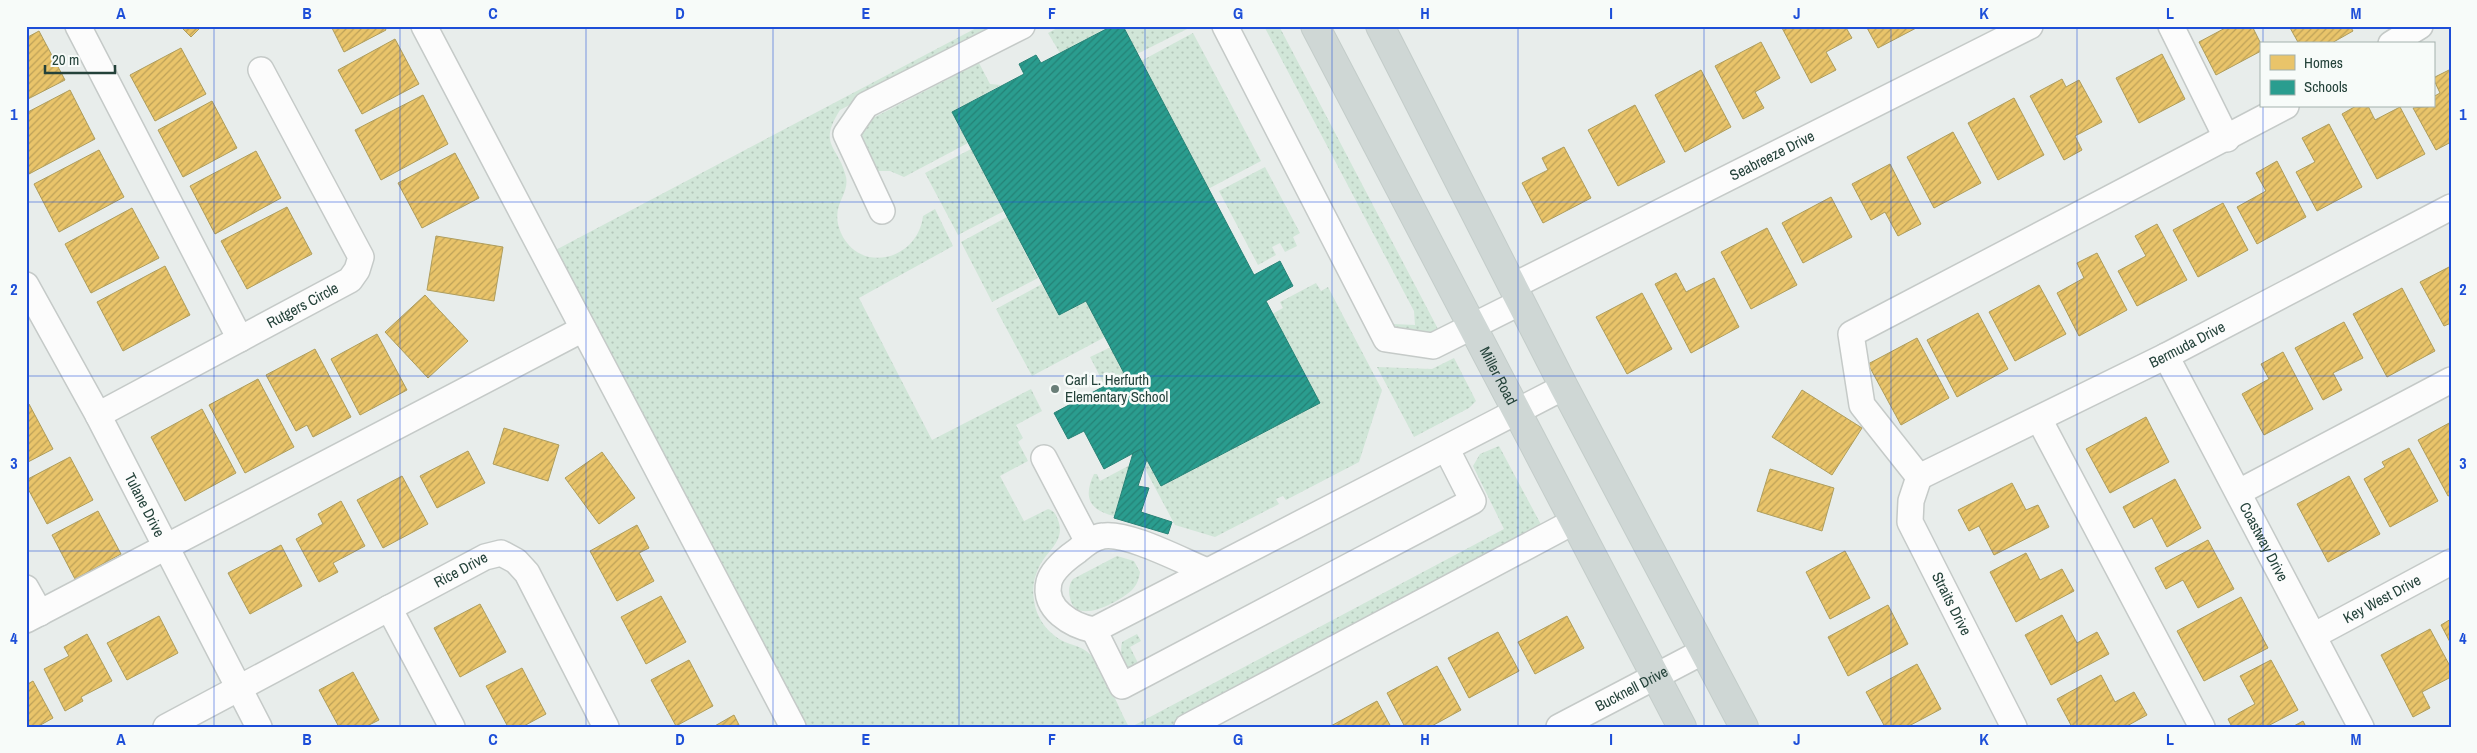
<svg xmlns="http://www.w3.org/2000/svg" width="2477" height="753" font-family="'Archivo Narrow',sans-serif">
<defs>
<pattern id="grass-dots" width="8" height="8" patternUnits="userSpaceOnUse" patternTransform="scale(1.25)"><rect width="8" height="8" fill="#d1e6d8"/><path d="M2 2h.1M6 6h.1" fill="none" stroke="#b3c6ba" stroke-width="1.8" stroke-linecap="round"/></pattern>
<pattern id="homes-hatch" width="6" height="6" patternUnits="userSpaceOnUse" patternTransform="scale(1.25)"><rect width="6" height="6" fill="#e9c46a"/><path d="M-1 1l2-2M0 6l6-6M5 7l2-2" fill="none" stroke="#bda158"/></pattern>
<pattern id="schools-hatch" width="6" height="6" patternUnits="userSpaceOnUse" patternTransform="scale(1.25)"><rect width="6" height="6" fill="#2a9d8f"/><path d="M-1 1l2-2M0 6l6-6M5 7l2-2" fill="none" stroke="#248276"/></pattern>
</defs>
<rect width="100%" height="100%" fill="#e8edeb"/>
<path fill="url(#grass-dots)" d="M 980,26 L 1000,26 L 840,110 C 817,146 839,146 846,177 C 850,196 829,205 841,233 C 860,275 918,260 923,216 L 935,209 L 953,246 L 859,298 L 932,440 L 1031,389 L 1042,411 L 1016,425 L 1023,438 L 1018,442 L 1028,461 L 1000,476 L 1024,521 L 1048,509 C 1054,511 1056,514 1058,520 C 1066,541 1047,550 1039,567 C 1034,577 1032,589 1034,600 C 1036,618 1048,634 1065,642 C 1077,647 1085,647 1093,658 C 1106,675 1118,707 1129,727 L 800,727 L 550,253 Z
M 1061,26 L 1112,26 L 1060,53 L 1048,33 Z
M 1123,26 L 1190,26 L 1191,27 L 1137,54 Z
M 1257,26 L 1279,26 L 1438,329 L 1427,334 L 1395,329 L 1392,324 L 1415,325 L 1414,311 L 1265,28 Z
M 1193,33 L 1261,161 L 1208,189 L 1141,61 Z
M 979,63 L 990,84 L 1001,85 L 952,112 L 968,143 L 904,177 L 890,171 L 875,171 L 859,139 L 864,128 L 873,118 Z
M 971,149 L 1004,211 L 958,235 L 925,173 Z
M 1265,167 L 1300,233 L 1293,237 L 1297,246 L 1285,252 L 1280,243 L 1272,247 L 1276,255 L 1258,265 L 1219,191 Z
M 1007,217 L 1038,278 L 992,302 L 961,242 Z
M 1316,283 L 1321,291 L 1328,287 L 1382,390 L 1359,462 L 1286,500 L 1283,496 L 1276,499 L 1279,504 L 1215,537 L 1175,525 L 1144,467 L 1147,459 L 1162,486 L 1319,403 L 1272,314 L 1283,308 L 1280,302 Z
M 1042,284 L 1059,315 L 1086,301 L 1105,337 L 1032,376 L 996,309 Z
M 1111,347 L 1125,375 L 1105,386 L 1090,357 Z
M 1454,358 L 1476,401 L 1469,408 L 1414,437 L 1377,367 L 1432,369 Z
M 1499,446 L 1545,532 L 1176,727 L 1131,727 L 1504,529 L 1473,466 L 1480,454 Z
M 1130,465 L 1114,516 C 1089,510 1083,497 1094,474 L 1097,474 L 1100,481 Z
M 1117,556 L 1134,561 L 1140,572 C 1139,579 1137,585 1132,590 C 1120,601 1075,627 1070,598 C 1068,591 1069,584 1073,579 Z
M 1137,634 L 1141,641 L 1130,647 L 1138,663 L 1136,667 L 1131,669 C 1121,664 1120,652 1122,642 Z"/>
<path fill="url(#homes-hatch)" stroke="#ae9d5c" d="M 180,26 L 202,26 L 191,37 Z
M 331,26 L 384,26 L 386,30 L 344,52 Z
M 1781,26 L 1845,26 L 1852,38 L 1826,52 L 1836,70 L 1811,83 Z
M 1866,26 L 1920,26 L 1878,48 Z
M 2229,26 L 2252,26 L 2261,44 L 2261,51 L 2216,75 L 2199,42 Z
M 2289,26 L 2350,26 L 2353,31 L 2330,44 L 2299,44 Z
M 39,31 L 65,80 L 26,100 L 26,38 Z
M 395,39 L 419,84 L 362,114 L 338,70 Z
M 1761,42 L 1780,78 L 1755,92 L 1764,108 L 1743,119 L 1715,66 Z
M 181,48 L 206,94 L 155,121 L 130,75 Z
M 2162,54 L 2185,99 L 2139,123 L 2116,78 Z
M 2451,69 L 2451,142 L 2436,150 L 2413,108 L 2433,106 L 2433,97 L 2440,93 L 2433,78 Z
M 1701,70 L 1731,127 L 1685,152 L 1655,95 Z
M 2062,79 L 2066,87 L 2079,80 L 2102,122 L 2075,136 L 2082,150 L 2064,160 L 2030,96 Z
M 70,90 L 95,139 L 29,174 L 26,169 L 26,113 Z
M 423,95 L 448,144 L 381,180 L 355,130 Z
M 2014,98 L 2044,155 L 1998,180 L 1968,123 Z
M 212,101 L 237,148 L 183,177 L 158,130 Z
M 1635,105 L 1665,162 L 1618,186 L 1588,130 Z
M 2356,106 L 2368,106 L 2375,120 L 2400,107 L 2425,154 L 2377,179 L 2342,114 Z
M 2329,124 L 2362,187 L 2317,211 L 2296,172 L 2315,162 L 2302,138 Z
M 1953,132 L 1981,183 L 1934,208 L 1907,157 Z
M 1564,147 L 1591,198 L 1543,223 L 1522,183 L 1548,170 L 1542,158 Z
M 99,150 L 124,197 L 59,232 L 34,184 Z
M 256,151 L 281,198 L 215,234 L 190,186 Z
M 455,153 L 479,198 L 422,228 L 398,183 Z
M 2277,161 L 2306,217 L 2257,244 L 2237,207 L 2266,191 L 2256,173 Z
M 1890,164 L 1921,224 L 1898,236 L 1885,212 L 1871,220 L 1852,184 Z
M 1831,197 L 1852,237 L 1803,263 L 1782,223 Z
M 2223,203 L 2248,250 L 2198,277 L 2173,230 Z
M 287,207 L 312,254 L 247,289 L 221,241 Z
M 132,208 L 159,258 L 91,293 L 65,244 Z
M 2157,224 L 2187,280 L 2137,306 L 2118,271 L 2146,256 L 2135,236 Z
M 1767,228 L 1797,285 L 1751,309 L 1721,252 Z
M 436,236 L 503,247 L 494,301 L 427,290 Z
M 2097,253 L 2127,310 L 2079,336 L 2057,293 L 2084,278 L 2077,263 Z
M 165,266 L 190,315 L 123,351 L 97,302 Z
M 2451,266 L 2451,323 L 2444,326 L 2420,282 Z
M 1676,273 L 1686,292 L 1714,278 L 1739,327 L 1691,353 L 1655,284 Z
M 2039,285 L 2066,334 L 2015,361 L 1989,312 Z
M 2402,288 L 2435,351 L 2387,377 L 2353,314 Z
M 1642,293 L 1672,349 L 1627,374 L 1596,317 Z
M 425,295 L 468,341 L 428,378 L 385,332 Z
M 1978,313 L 2008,369 L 1957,397 L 1927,340 Z
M 2344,322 L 2363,358 L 2333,373 L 2342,390 L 2323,400 L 2295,348 Z
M 377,334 L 407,390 L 360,415 L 331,359 Z
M 1917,338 L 1949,398 L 1901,425 L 1868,364 Z
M 315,349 L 351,417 L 313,437 L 307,425 L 296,431 L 266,375 Z
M 2283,352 L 2313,409 L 2264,435 L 2242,394 L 2269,379 L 2261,364 Z
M 258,379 L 294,447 L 245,473 L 209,405 Z
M 1802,390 L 1862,428 L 1832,475 L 1772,437 Z
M 29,404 L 53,449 L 26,463 L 26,406 Z
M 202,409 L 236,473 L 185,501 L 151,437 Z
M 2146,417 L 2169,462 L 2110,493 L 2086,449 Z
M 2451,422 L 2451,495 L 2448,496 L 2418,440 Z
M 504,428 L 559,445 L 548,481 L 493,464 Z
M 2409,448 L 2438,501 L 2390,527 L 2364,479 L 2385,467 L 2382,462 Z
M 468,451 L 485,483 L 437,508 L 420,476 Z
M 602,452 L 635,498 L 599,524 L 565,478 Z
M 70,457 L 93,500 L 47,524 L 26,485 L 26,480 Z
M 1770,469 L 1834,488 L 1822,531 L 1757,511 Z
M 402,476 L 428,524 L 383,548 L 357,500 Z
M 2349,476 L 2380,534 L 2328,562 L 2297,504 Z
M 2175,479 L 2201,528 L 2167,547 L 2152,518 L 2134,528 L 2123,507 Z
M 2012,483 L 2026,510 L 2038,505 L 2049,527 L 1994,555 L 1979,526 L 1969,531 L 1958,510 Z
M 341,501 L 365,546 L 333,563 L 338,572 L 319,582 L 296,539 L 323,524 L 318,514 Z
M 98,511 L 121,554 L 75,579 L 52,535 Z
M 637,525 L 649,548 L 639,553 L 654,581 L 617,601 L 590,551 Z
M 2208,540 L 2234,589 L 2198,608 L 2183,580 L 2166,589 L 2155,568 Z
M 281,545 L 302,586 L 250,614 L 228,573 Z
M 1845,551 L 1870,598 L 1830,619 L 1806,572 Z
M 2026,553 L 2040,580 L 2062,569 L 2074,591 L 2016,622 L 1990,572 Z
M 661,596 L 686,642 L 646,664 L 621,617 Z
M 2241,597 L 2268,648 L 2204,681 L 2177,631 Z
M 480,604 L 506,652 L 460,677 L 434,628 Z
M 1888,605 L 1908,644 L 1848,676 L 1828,637 Z
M 2062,615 L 2077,643 L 2097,632 L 2109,654 L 2051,685 L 2025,635 Z
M 159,616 L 178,653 L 127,680 L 107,643 Z
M 1567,616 L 1584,648 L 1535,674 L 1518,642 Z
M 2451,619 L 2451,644 L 2441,625 Z
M 2430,629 L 2451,668 L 2451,677 L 2422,692 L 2430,708 L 2413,717 L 2381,655 Z
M 1498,632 L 1519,671 L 1469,698 L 1448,658 Z
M 87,634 L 112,681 L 81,697 L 83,701 L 65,711 L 44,669 L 69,656 L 64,647 Z
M 689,660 L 713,706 L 676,726 L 651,680 Z
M 2271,660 L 2298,710 L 2266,727 L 2232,727 L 2228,719 L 2255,704 L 2240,676 Z
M 1917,664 L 1941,709 L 1907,727 L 1885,727 L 1866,692 Z
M 1437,666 L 1461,710 L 1430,727 L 1405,727 L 1387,693 Z
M 522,668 L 546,714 L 522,727 L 508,727 L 486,686 Z
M 353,672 L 379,720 L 365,727 L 339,727 L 319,690 Z
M 2101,675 L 2115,702 L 2134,692 L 2147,715 L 2125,727 L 2072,727 L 2057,699 Z
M 33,681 L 53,718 L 37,727 L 26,727 L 26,685 Z
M 1377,701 L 1391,727 L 1329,727 Z
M 734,715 L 740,727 L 713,727 Z
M 2303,721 L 2306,727 L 2292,727 Z"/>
<path fill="url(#schools-hatch)" stroke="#288276" d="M 1112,26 L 1123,26 L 1254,275 L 1280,261 L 1293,286 L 1266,301 L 1320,403 L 1161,486 L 1141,449 L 1104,469 L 1084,431 L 1068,439 L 1054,413 L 1125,375 L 1086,301 L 1059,315 L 952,112 L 1024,74 L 1019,64 L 1036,55 L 1041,63 Z
M 1141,449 L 1147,459 L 1138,486 L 1149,488 L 1141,512 L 1172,522 L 1168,534 L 1114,518 L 1133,453 Z"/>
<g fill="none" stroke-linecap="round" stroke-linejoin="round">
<g stroke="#c5cac8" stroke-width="28">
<g id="minor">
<path d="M 78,26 L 240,339"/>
<path d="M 424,26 L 793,727"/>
<path d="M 1225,26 L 1386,339 L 1433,346 L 1521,302"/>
<path d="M 2171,26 L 2227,139"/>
<path d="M 2391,44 L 2420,26"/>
<path d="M 882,211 L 846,134 L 866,105 L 1022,26"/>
<path id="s1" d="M 26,285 L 98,415 L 259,727"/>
<path id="s2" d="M 1513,286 L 2030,26"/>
<path id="s3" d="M 2166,356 L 2361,727"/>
<path id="s4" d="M 98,415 L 350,280 L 357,270 L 361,257 L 261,70"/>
<path d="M 2039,419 L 2202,727"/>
<path d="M 1446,448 L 1473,501 L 1122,686 L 1094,630 L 1564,387"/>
<path d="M 1044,458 L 1088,542"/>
<path d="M 1919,477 L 1862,405 L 1851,334 L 2286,106"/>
<path id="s5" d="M 1919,477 L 2166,356 L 2451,207"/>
<path id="s6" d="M 1919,477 L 1911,501 L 1910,522 L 2014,727"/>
<path d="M 2239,492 L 2451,380"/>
<path d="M 26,588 L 40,613"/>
<path d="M 389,608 L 452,727"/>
<path d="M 26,620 L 583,329"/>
<path d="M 1094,630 C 1073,626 1042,609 1049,582 C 1052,570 1067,558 1077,551 C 1084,545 1093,537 1103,536 C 1128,532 1182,561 1207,571"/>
<path id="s7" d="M 2315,635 L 2451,562"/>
<path id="s8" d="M 166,727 L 485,557 L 501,553 L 516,561 L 527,573 L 606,727"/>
<path d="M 1187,727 L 1573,522"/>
<path id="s9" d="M 1559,727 L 1704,651"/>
</g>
</g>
<g stroke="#c3ccc9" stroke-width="30">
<g id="major">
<path id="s10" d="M 1315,26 L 1682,727"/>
<path d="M 1380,26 L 1564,387 L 1744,727"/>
</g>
</g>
<use href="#minor" stroke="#fcfcfc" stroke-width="25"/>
<use href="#major" stroke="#cfd7d5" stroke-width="28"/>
</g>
<path fill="none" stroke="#1d4ed8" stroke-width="1" stroke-opacity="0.55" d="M 214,26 L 214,727M 400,26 L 400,727M 586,26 L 586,727M 773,26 L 773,727M 959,26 L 959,727M 1145,26 L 1145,727M 1332,26 L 1332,727M 1518,26 L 1518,727M 1704,26 L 1704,727M 1891,26 L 1891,727M 2077,26 L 2077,727M 2263,26 L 2263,44M 2263,106 L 2263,727M 26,202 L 2451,202M 26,376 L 2451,376M 26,551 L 2451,551"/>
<circle fill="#697e78" stroke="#f7fbf9" stroke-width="2" cx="1055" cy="389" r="5"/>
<g text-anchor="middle" stroke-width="5" stroke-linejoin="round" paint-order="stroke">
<g font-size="15" fill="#24423a" stroke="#f7fbf9">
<text dy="5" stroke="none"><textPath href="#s2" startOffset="290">Seabreeze Drive</textPath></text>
<text dy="5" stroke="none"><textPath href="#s4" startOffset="232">Rutgers Circle</textPath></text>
<text dy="5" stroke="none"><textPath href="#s5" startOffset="299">Bermuda Drive</textPath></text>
<text dy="5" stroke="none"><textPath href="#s10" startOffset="395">Miller Road</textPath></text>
<text dy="5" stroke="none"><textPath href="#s1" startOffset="250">Tulane Drive</textPath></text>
<text dy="5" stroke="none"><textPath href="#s3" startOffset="210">Coastway Drive</textPath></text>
<text dy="5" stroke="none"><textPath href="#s8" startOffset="334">Rice Drive</textPath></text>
<text dy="5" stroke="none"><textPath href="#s7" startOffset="76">Key West Drive</textPath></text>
<text dy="5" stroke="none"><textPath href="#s6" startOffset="138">Straits Drive</textPath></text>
<text dy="5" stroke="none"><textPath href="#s9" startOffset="82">Bucknell Drive</textPath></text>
</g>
<g font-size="15" fill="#24423a" stroke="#f7fbf9" text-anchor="start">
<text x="1065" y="385">Carl L. Herfurth<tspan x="1065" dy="17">Elementary School</tspan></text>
</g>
</g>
<rect width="2477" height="753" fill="none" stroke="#f7fbf9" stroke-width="55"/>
<rect x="2260" y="42" width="175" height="65" fill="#f7fbf9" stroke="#a3b1ad"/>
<rect x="2270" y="55" width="25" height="15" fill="#e9c46a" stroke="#a3b1ad"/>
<text x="2304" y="68" font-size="15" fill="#24423a">Homes</text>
<rect x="2270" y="80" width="25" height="15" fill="#2a9d8f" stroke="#a3b1ad"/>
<text x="2304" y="92" font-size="15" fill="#24423a">Schools</text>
<path d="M45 65v8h70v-8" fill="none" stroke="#24423a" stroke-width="2.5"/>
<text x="52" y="65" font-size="15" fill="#24423a" stroke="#f7fbf9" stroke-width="4" paint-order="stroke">20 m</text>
<rect x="28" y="28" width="2422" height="698" fill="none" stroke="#1d4ed8" stroke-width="2"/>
<g font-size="16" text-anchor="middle" font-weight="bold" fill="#1d4ed8">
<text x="121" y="19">A</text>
<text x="307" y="19">B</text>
<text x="493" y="19">C</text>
<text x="680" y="19">D</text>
<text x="866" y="19">E</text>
<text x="1052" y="19">F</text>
<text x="1238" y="19">G</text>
<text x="1425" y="19">H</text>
<text x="1611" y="19">I</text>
<text x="1797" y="19">J</text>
<text x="1984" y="19">K</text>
<text x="2170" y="19">L</text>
<text x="2356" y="19">M</text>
<text x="14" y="120">1</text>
<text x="2463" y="120">1</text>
<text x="14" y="295">2</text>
<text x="2463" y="295">2</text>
<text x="14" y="469">3</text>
<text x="2463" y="469">3</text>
<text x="14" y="644">4</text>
<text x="2463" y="644">4</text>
<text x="121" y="745">A</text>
<text x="307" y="745">B</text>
<text x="493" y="745">C</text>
<text x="680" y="745">D</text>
<text x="866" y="745">E</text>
<text x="1052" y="745">F</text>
<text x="1238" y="745">G</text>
<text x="1425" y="745">H</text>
<text x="1611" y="745">I</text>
<text x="1797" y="745">J</text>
<text x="1984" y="745">K</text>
<text x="2170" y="745">L</text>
<text x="2356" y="745">M</text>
</g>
</svg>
